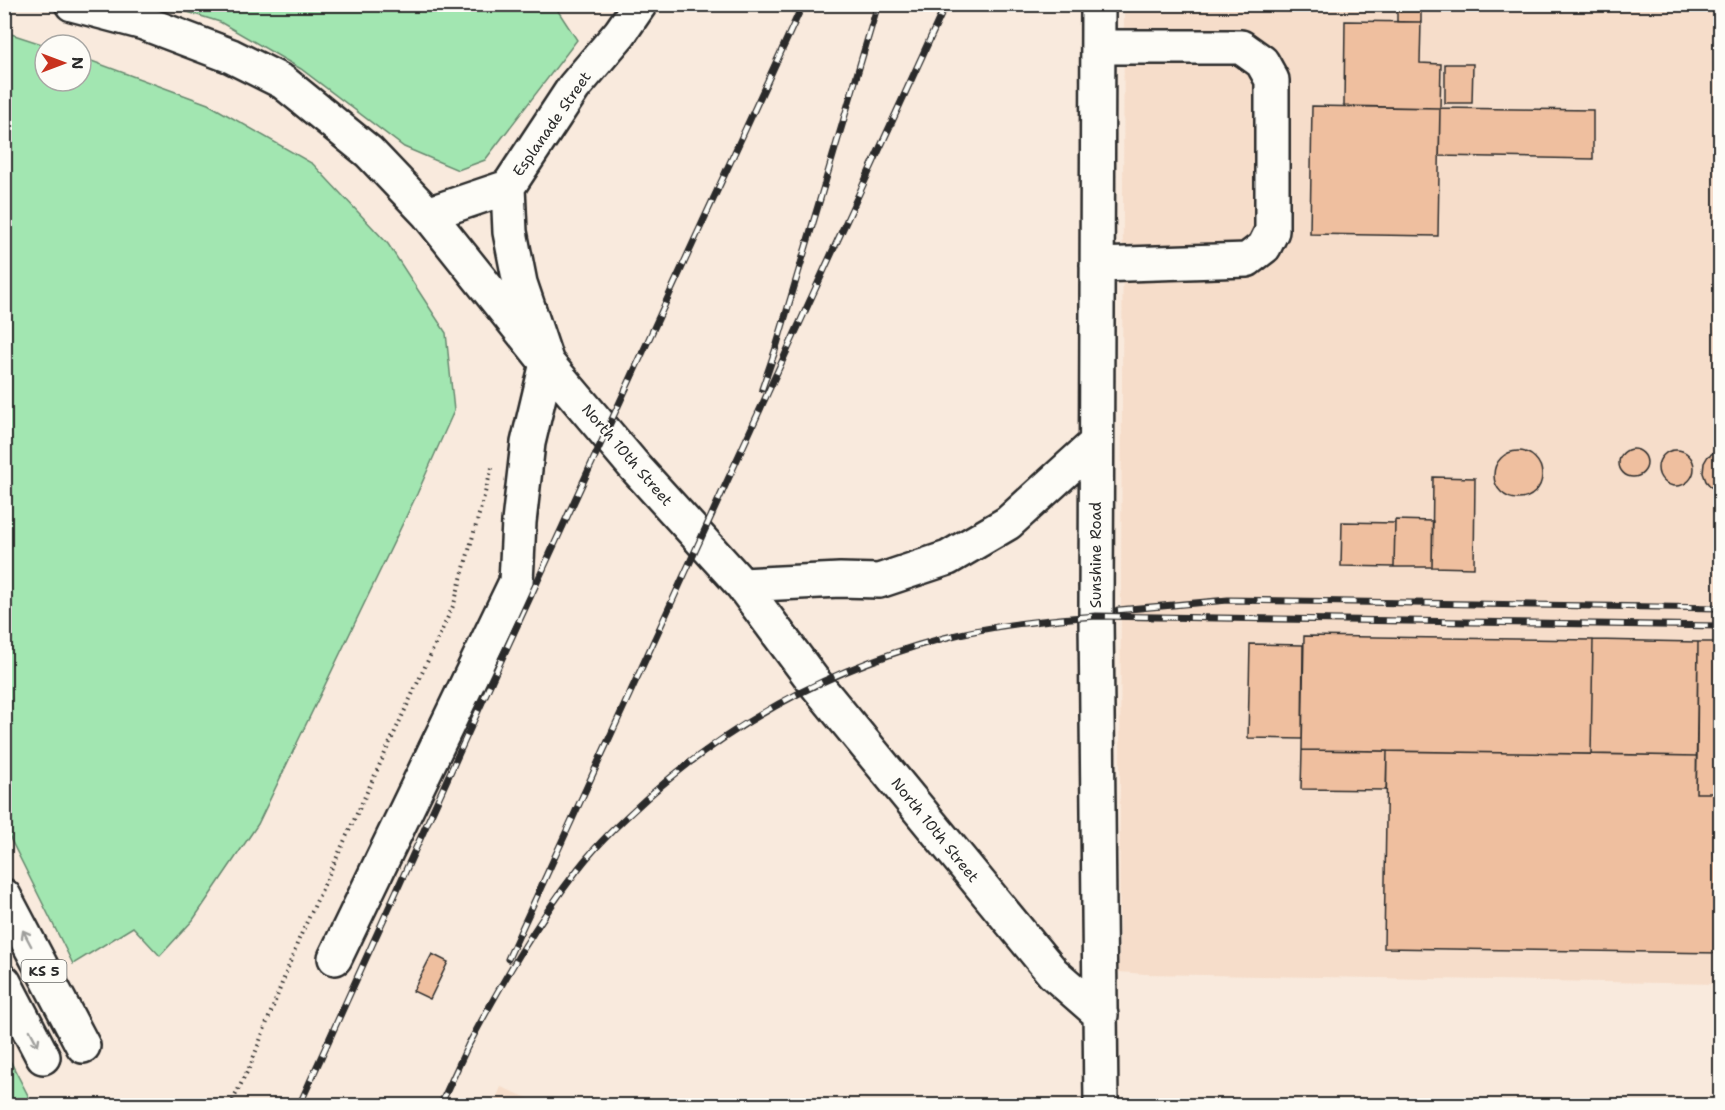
<svg xmlns="http://www.w3.org/2000/svg" width="1725" height="1110" font-family="'Shantell Sans',sans-serif">
<rect width="100%" height="100%" fill="#f9eadd"/>
<filter id="ink" filterUnits="userSpaceOnUse"><feTurbulence type="fractalNoise" baseFrequency=".0167" numOctaves="2"/><feDisplacementMap in="SourceGraphic" scale="12" xChannelSelector="R" yChannelSelector="G"/><feConvolveMatrix kernelMatrix="1 2 1 2 8 2 1 2 1" color-interpolation-filters="sRGB"/></filter>
<g filter="url(#ink)">
<path fill="#f6ddca" d="M 1124,5 L 1720,5 L 1720,984 L 1145,974 L 1119,972 Z
M 501,1087 L 545,1105 L 493,1105 Z"/>
<path fill="#a2e6b1" stroke="#66886e" stroke-width="1.5" d="M 165,5 L 562,5 L 558,11 L 577,40 L 485,160 L 458,170 L 404,147 L 301,69 L 220,22 Z
M 5,32 L 45,45 L 45,81 L 81,81 L 81,57 L 208,104 L 313,164 L 388,244 L 446,333 L 454,411 L 417,494 L 258,824 L 193,920 L 160,956 L 133,927 L 73,964 L 5,828 Z
M 4,1051 L 5,1051 L 33,1105 L 5,1105 Z"/>
<path fill="#efbf9f" stroke="#2b2b2b" stroke-width="1.5" d="M 1397,11 L 1421,11 L 1421,22 L 1397,22 Z
M 1345,21 L 1421,22 L 1420,63 L 1441,64 L 1440,108 L 1344,106 Z
M 1445,64 L 1473,64 L 1472,103 L 1445,103 Z
M 1312,106 L 1440,108 L 1438,236 L 1310,234 Z
M 1440,108 L 1593,110 L 1593,159 L 1439,156 Z
M 1720,449 L 1720,490 L 1711,487 L 1706,481 L 1703,473 L 1704,463 L 1708,456 Z
M1619 463a14 14 0 1 1 28 0a14 14 0 1 1-28 0Z
M1658 468a18 18 0 1 1 36 0a18 18 0 1 1-36 0Z
M1494 475a24 24 0 1 1 48 0a24 24 0 1 1-48 0Z
M 1433,477 L 1475,478 L 1474,568 L 1432,567 Z
M 1395,520 L 1433,521 L 1432,567 L 1394,567 Z
M 1342,522 L 1395,523 L 1394,567 L 1341,566 Z
M 1304,636 L 1593,640 L 1591,754 L 1302,750 Z
M 1593,640 L 1698,642 L 1697,756 L 1591,754 Z
M 1698,642 L 1720,642 L 1720,793 L 1696,793 Z
M 1250,644 L 1303,645 L 1302,739 L 1248,738 Z
M 1302,750 L 1387,751 L 1386,790 L 1301,789 Z
M 1387,751 L 1697,756 L 1696,793 L 1720,793 L 1720,953 L 1384,948 Z
M 432,954 L 448,962 L 430,999 L 413,991 Z"/>
<g fill="none" stroke-linecap="round" stroke-linejoin="round">
<g stroke="#2b2b2b" stroke-width="38">
<path id="minor" d="M 72,4 L 144,23 L 231,56 L 283,82 L 369,152 L 428,214 L 547,363 L 635,467 L 742,585 L 815,683 L 1053,973 L 1101,1015
M 1098,4 L 1096,616 L 1101,1106
M 428,214 L 508,187
M 1097,265 L 1247,260 L 1264,247 L 1272,231 L 1272,80 L 1262,62 L 1241,47 L 1098,47
M 742,585 L 840,580 L 879,581 L 948,558 L 1008,523 L 1096,443
M 335,958 L 516,582 L 519,522 L 528,443 L 547,363 L 520,283 L 510,232 L 508,187 L 574,87 L 620,33 L 640,4"/>
</g>
<g stroke="#2b2b2b" stroke-width="38">
<path id="highway" d="M 4,896 L 83,1046
M 4,982 L 43,1057"/>
</g>
<path stroke="#2b2b2b" stroke-width="4" stroke-dasharray="1.5 4.5" stroke-linecap="butt" d="M 230,1106 L 251,1064 L 299,939 L 454,604 L 493,464"/>
<use href="#minor" stroke="#fdfcf7" stroke-width="33"/>
<use href="#highway" stroke="#fdfcf7" stroke-width="33"/>
<g stroke="#2b2b2b" stroke-width="7">
<path id="rail" d="M 762,389 L 775,351 L 878,4
M 1118,610 L 1228,600 L 1720,608
M 508,959 L 946,4
M 468,1046 C 501,984 535,925 578,869 C 598,843 623,820 647,798 C 734,720 831,668 944,638 C 993,625 1045,620 1096,616 L 1720,626
M 299,1106 L 498,667 L 803,4
M 440,1106 L 470,1041"/>
</g>
<use href="#rail" stroke="#fdfcf7" stroke-width="4.5" stroke-dasharray="14" stroke-linecap="butt"/>
</g>
<defs><path id="oneway-shaft" d="M-6 0H5M1.5-3L5.5 0L1.5 3" fill="none" stroke-width="1.6" stroke-linecap="round" stroke-linejoin="round" transform="scale(1.5)"/></defs>
<g stroke="#9e9e9b">
<use href="#oneway-shaft" transform="translate(27 938) rotate(-118)"/>
<use href="#oneway-shaft" transform="translate(34 1038) rotate(62)"/>
</g>
</g>
<g text-anchor="middle" stroke-width="4.5" stroke-linejoin="round" paint-order="stroke">
<rect fill="#fdfcf7" stroke="#6a6a68" stroke-width="1.5" x="21.5" y="960" width="45" height="22" rx="4.5"/>
<g font-size="14" font-weight="bold" fill="#2b2b2b">
<text x="44" y="976">KS 5</text>
</g>
<g font-size="15" fill="#2b2b2b" stroke="#fdfcf7">
<text transform="translate(552 124) rotate(-55)" y="5">Esplanade Street</text>
<text transform="translate(627 455) rotate(49)" y="5">North 10th Street</text>
<text transform="translate(1096 555) rotate(-90)" y="5">Sunshine Road</text>
<text transform="translate(935 830) rotate(51)" y="5">North 10th Street</text>
</g>
</g>
<rect width="1725" height="1110" fill="none" stroke="#fdfcf7" stroke-width="24"/>
<rect x="12" y="12" width="1701" height="1086" fill="none" stroke="#2b2b2b" stroke-width="2" filter="url(#ink)"/>
<g transform="translate(63 63) rotate(90)"><circle r="28" fill="#fdfcf7" stroke="#a9a8a5" stroke-width="1.5"/>
<path d="M0-4.5L10 22L0 15L-10 22Z" fill="#c8321e"/>
<text y="-9" font-size="16" font-weight="bold" text-anchor="middle" fill="#2b2b2b">N</text>
</g>
</svg>
